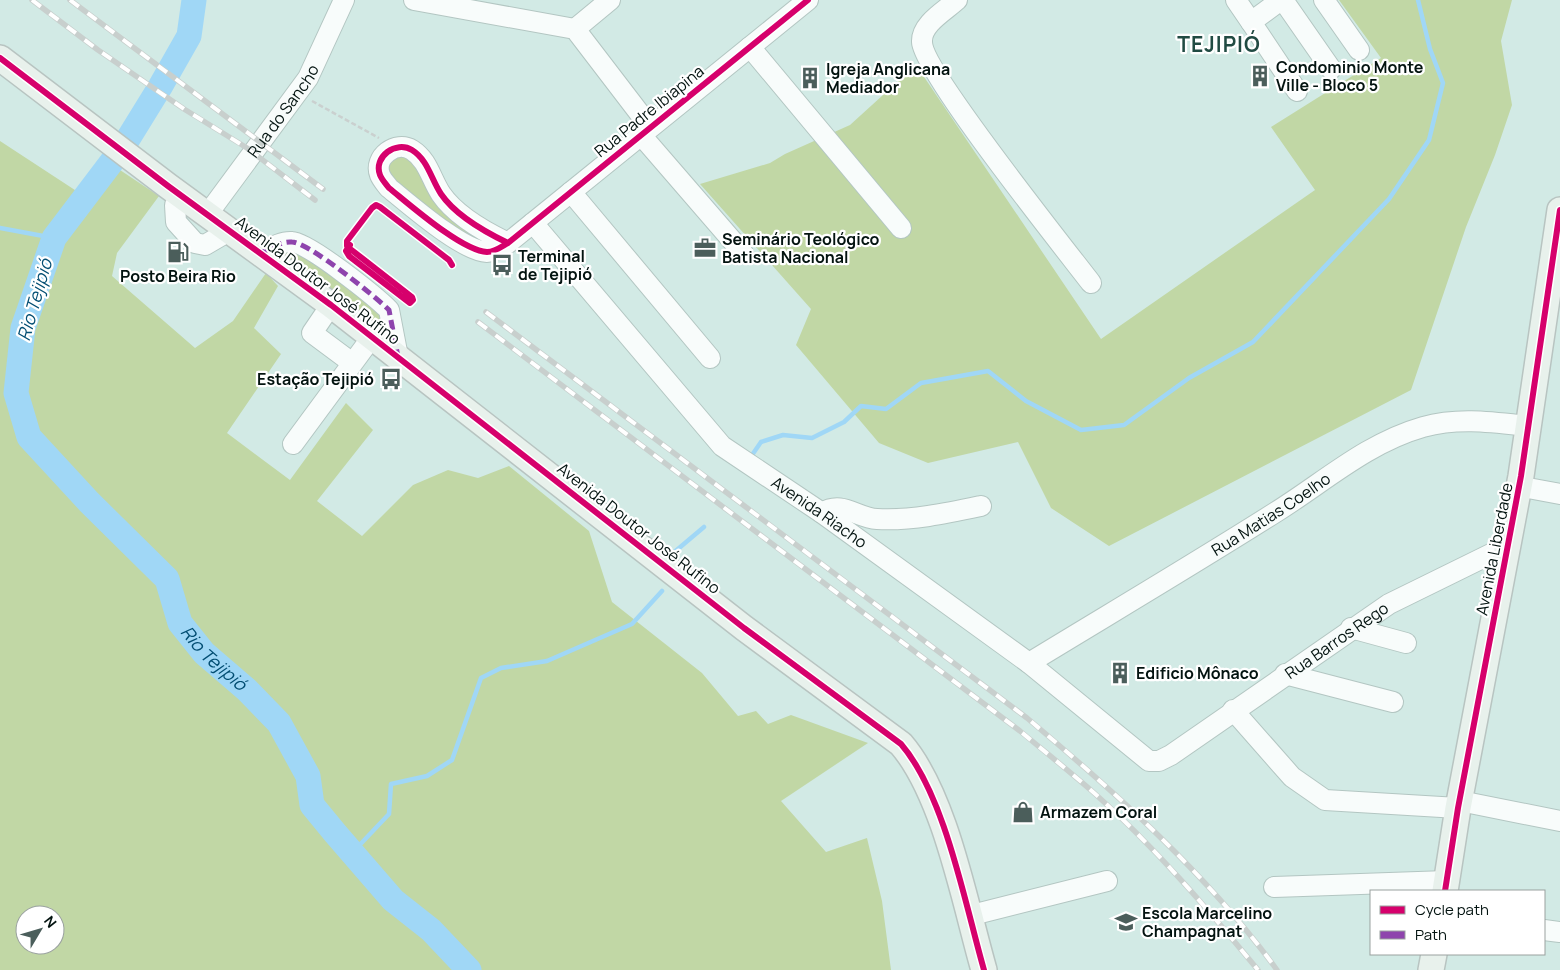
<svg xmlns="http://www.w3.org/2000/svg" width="1560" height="970" font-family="Manrope,sans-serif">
<rect width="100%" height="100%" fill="#d2eae5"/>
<path fill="#c1d7a5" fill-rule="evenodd" d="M 1339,0 L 1512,0 L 1501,41 L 1512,105 L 1495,155 L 1466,227 L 1411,390 L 1109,546 L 1051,508 L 1018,442 L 928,463 L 879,443 L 796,345 L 811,309 L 700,184 L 770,163 L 785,154 L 850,125 L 916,65 L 1101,339 L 1315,190 L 1271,127 L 1381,58 Z
M 0,141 L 81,194 L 120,170 L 159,196 L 117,253 L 112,276 L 195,348 L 233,321 L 266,273 L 278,286 L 254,328 L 281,354 L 227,433 L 290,480 L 346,403 L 373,430 L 317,501 L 362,536 L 413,485 L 448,470 L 478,478 L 509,466 L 589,531 L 612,602 L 702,673 L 738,716 L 756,711 L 768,724 L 791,715 L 868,743 L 781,801 L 826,852 L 867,838 L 882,901 L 891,970 L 0,970 ZM 25,915 L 55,915 L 55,945 L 25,945 Z
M 404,146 L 492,253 L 421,216 L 381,164 Z
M 288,243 L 389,311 L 393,346 L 273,248 Z"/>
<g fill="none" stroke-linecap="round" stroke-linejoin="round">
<path stroke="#a0d7f6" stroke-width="4.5" d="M 0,228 L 54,238
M 750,458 L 761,442 L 783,435 L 812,438 L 844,422 L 861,406 L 886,409 L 921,383 L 988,371 L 1026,401 L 1081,430 L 1124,425 L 1189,378 L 1253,342 L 1389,199 L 1429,140 L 1443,83 L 1430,49 L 1418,0
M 672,554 L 704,527
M 352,853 L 389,814 L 391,784 L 427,776 L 452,760 L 481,678 L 501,668 L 547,661 L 632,624 L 662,591"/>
<path stroke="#a0d7f6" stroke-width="25" id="s1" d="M 194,0 L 189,36 L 160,87 L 123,147 L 54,238 L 23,328 L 16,393 L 29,437 L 89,502 L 167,579 L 180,623 L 204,653 L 247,690 L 279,723 L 308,776 L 312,805 L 335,833 L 393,900 L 431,930 L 469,970"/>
<g stroke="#b3c6c2" stroke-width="22">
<g id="minor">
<path d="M 414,0 L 575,29 L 650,127"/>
<path d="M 957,0 C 945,11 921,24 922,42 C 922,70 1065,249 1091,283"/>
<path d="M 1236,0 L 1251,22"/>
<path d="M 1281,0 L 1251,22 L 1297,91"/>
<path d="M 1283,0 L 1331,69"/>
<path d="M 1324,0 L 1359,50"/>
<path d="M 575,29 L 610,0"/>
<path d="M 750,47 L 901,228"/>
<path d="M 641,135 L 743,253"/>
<path d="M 571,192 L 710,358"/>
<path d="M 181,196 L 175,205 L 176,222 L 195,243 L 205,245 L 229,231"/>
<path id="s2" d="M 207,215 L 308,78 L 344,0"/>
<path id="s3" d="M 533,223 L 722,446 L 822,513 L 1029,663 L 1149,761 L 1159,761 L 1171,755 L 1389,604 L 1507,546"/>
<path d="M 508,243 C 485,232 456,216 441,194 C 431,179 428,160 412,150 C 396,140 373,157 380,175 C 382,180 386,184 389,188 C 409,204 462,251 487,252 C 495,252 501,247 508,243 L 808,0"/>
<path d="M 259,254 C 269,249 281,241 292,242 C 308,242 376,297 389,310 L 398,357"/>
<path d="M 331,305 L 312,333 L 351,362"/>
<path d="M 293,444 L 372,337"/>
<path d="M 1520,484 L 1528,488 L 1560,494"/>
<path d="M 822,513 C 842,500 857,518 877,519 C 911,521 948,513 981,506"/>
<path d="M 1351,628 L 1406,643"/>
<path id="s4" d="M 1029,663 C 1111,613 1194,564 1276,512 C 1324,482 1367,443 1423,427 C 1458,417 1492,422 1528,426"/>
<path d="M 1285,674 L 1393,702"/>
<path d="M 1233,710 L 1292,777 L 1325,800 L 1458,808"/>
<path d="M 1460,801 L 1560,821"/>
<path d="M 1274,887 L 1447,881"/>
<path d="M 968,916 L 1107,881"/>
<path d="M 1544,930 L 1560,932"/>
</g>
</g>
<g stroke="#b8c4c1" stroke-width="28">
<path id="major" d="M 0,58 L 168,186 L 331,305 L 744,628 L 901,744 C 945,795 965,904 984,970
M 1445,891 L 1458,808 L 1521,476 L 1560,210
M 1431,970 L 1434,954"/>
</g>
<path stroke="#cad0cf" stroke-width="2.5" stroke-dasharray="5 2.5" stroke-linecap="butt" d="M 312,101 L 379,138
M 400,222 L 449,260 L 452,265
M 347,255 L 346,251 L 350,245"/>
<use href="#minor" stroke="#f8fcfb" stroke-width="20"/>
<use href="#major" stroke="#e8f1ec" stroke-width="25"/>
<g stroke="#c8cfcd" stroke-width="5.5">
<path id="rail" d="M 32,0 L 98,50 L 184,109 L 247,148 L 315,200
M 70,0 L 323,189
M 486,312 L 1027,718 C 1116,793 1208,875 1277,970
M 478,322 L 1020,731 C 1044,751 1069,771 1093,792 C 1153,845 1207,908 1258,970"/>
</g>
<use href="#rail" stroke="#fff" stroke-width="4" stroke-dasharray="11" stroke-linecap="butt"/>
<path stroke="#8e44ad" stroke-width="5" stroke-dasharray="10 5" stroke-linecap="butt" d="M 259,254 C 269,249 281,241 292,242 C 308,242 376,297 389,310 L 398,357"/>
<g stroke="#fff" stroke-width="9">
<path id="cycleway" d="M 0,58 L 168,186 L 331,305 L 744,628 L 901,744 C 945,795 965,904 984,970
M 508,243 C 485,232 456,216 441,194 C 431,179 428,160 412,150 C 396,140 373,157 380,175 C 382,180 386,184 389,188 C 409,204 462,251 487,252 C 495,252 501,247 508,243 L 808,0
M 350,245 L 346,251 L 349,256 L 410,303 L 413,300 L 412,297 L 349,248 L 347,246 L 347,241 L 372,208 L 376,205 L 380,207 L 449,260 L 452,265
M 1445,891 L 1458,808 L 1521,476 L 1560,210"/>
</g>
<use href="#cycleway" stroke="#d6006c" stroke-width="6"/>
</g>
<defs>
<g id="building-bare" transform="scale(1.725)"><path d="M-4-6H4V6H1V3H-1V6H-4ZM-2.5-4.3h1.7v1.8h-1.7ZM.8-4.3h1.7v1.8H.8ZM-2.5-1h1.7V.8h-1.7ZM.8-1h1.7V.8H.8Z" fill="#4b5e5b" stroke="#fff" stroke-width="2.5" paint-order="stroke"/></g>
<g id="office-bare" transform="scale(1.725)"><path d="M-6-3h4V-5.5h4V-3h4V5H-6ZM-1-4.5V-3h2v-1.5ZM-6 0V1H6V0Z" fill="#4b5e5b" stroke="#fff" stroke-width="2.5" paint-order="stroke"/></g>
<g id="fuel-bare" transform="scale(1.725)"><path d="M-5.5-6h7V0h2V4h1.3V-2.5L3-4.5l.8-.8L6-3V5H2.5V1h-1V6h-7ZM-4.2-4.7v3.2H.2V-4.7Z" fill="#4b5e5b" stroke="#fff" stroke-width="2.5" paint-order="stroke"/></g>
<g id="bus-bare" transform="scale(1.725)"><path d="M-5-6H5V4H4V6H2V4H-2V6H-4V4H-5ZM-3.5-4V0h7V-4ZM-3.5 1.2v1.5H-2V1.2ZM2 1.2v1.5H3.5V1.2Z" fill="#4b5e5b" stroke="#fff" stroke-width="2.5" paint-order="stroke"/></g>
<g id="shop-bare" transform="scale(1.725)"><path d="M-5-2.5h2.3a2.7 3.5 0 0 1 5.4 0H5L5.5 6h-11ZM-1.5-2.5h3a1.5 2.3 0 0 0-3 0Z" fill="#4b5e5b" stroke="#fff" stroke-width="2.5" paint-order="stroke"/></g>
<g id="school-bare" transform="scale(1.725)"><path d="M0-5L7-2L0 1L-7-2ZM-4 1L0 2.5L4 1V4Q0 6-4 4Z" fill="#4b5e5b" stroke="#fff" stroke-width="2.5" paint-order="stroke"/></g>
</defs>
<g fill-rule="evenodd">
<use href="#building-bare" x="1260" y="76"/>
<use href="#building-bare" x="810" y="78"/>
<use href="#office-bare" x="705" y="248"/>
<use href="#fuel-bare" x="178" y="252"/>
<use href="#bus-bare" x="502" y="265"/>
<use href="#bus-bare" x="391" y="379"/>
<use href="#building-bare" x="1120" y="673"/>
<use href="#shop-bare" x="1023" y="812"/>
<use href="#school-bare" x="1126" y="922"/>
</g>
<g text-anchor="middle" stroke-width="4.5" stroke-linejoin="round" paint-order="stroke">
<g font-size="16" font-weight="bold" fill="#031310" stroke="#fff" text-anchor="start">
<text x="1276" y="73">Condominio Monte<tspan x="1276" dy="18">Ville - Bloco 5</tspan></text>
<text x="826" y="75">Igreja Anglicana<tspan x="826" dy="18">Mediador</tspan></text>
<text x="722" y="245">Seminário Teológico<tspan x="722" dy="18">Batista Nacional</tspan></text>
<text x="518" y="262">Terminal<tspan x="518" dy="18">de Tejipió</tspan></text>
<text x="178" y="282" text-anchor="middle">Posto Beira Rio</text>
<text x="374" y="385" text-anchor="end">Estação Tejipió</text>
<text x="1136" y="679">Edificio Mônaco</text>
<text x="1040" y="818">Armazem Coral</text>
<text x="1142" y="919">Escola Marcelino<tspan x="1142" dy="18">Champagnat</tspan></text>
</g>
<g font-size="16" fill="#031310" stroke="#fff">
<text dy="6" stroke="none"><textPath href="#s2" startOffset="129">Rua do Sancho</textPath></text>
<text transform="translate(649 111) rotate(-39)" y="6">Rua Padre Ibiapina</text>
<text transform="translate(318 280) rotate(37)" y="6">Avenida Doutor José Rufino</text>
<text dy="6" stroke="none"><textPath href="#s3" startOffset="410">Avenida Riacho</textPath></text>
<text dy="6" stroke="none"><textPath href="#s4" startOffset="284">Rua Matias Coelho</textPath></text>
<text transform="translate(639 528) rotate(38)" y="6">Avenida Doutor José Rufino</text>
<text transform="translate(1494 549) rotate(-79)" y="6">Avenida Liberdade</text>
<text dy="6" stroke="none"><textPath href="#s3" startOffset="1048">Rua Barros Rego</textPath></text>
</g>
<g font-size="18" font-style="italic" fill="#034e73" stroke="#fff">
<text transform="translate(35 300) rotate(-74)" y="6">Rio Tejipió</text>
<text dy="6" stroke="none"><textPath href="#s1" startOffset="779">Rio Tejipió</textPath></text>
</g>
<g font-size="21" font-weight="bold" letter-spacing="1" fill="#214b43" stroke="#fff">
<text x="1219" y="52">TEJIPIÓ</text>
</g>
</g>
<rect x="1370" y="890" width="175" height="65" fill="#ffffff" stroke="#9aa19f"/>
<rect x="1380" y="906" width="25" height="8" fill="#d6006c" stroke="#9aa19f"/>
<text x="1415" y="915" font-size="15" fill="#031310">Cycle path</text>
<rect x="1380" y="931" width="25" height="8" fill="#8e44ad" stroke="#9aa19f"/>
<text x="1415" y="940" font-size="15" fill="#031310">Path</text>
<g transform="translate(40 930) rotate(52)"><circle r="24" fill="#ffffff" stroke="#9aa19f"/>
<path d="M0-4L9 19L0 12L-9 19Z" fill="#4b5e5b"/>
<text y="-8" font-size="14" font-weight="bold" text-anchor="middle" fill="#031310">N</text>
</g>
</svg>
